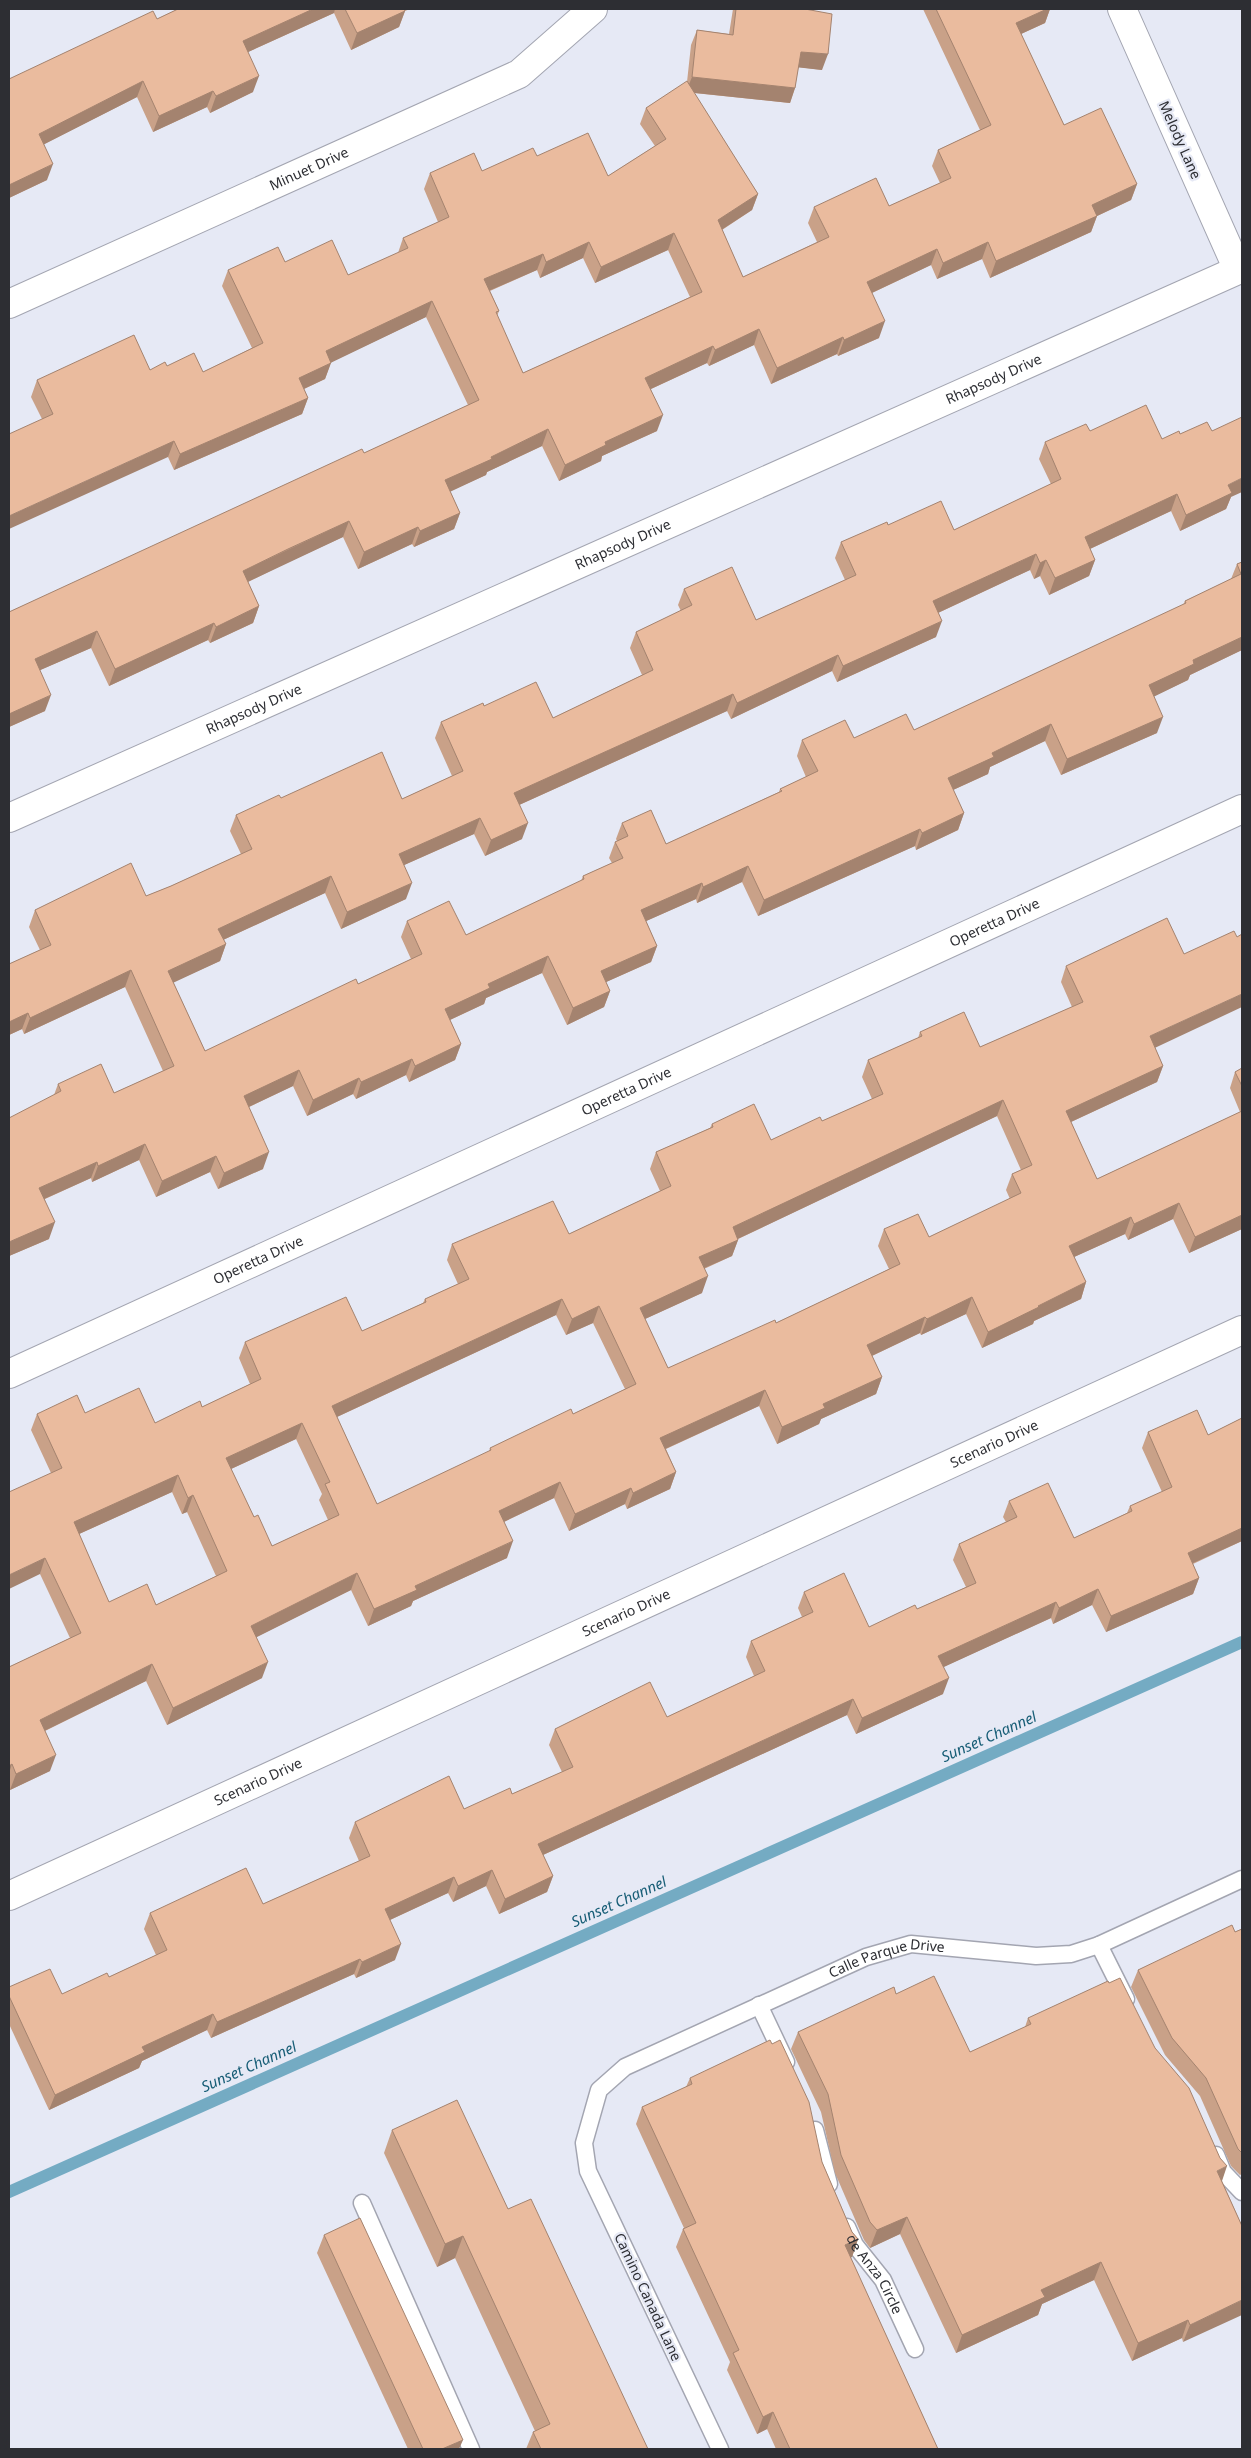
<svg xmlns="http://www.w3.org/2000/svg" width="1251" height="2458" font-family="'Noto Sans',sans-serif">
<rect width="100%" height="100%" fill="#e6e9f5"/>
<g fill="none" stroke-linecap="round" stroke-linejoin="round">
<path stroke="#74abc3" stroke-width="12" d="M 9,2192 L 1242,1642"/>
<g stroke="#a3a5b1" stroke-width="19">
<g id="service">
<path d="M 1099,1945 L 1126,1999"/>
<path d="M 759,2005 L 786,2062"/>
<path d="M 815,2130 L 829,2184"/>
<path d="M 1216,2155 L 1223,2172 L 1242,2192"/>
<path d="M 362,2203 L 471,2449"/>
<path id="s1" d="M 847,2227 L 855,2245 L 883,2280 L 915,2349"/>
<path id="s2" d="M 720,2449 L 588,2171 L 584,2143 L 599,2090 L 625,2067 L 866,1957 L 911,1944 L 1036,1956 L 1071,1954 L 1099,1945 L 1242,1879"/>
</g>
</g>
<g stroke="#a3a5b1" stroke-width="30">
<g id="minor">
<path id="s3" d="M 9,304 L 519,74 L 593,9"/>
<path id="s4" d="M 9,818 L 1238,270 L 1122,9"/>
<path id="s5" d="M 9,1374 L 1242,809"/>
<path id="s6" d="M 9,1896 L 1242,1330"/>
</g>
</g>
<use href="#service" stroke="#fff" stroke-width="16"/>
<use href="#minor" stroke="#fff" stroke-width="28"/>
</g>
<path fill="#c9a188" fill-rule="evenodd" d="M 178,9 L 410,9 L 405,11 L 399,27 L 351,50 L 334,13 L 248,52 L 253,92 L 210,113 L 207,107 L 153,132 L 137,97 L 44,144 L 47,180 L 9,198 L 9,79 L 157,19 Z
M 733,9 L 805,9 L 822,70 L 798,67 L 795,88 L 790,103 L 694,93 L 758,194 L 752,210 L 722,230 L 743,277 L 817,242 L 808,223 L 814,207 L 889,206 L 940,183 L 932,166 L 938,150 L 980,130 L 923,9 L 1050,9 L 1045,23 L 1021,34 L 1064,125 L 1137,184 L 1131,200 L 1097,216 L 1091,232 L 990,278 L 982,259 L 937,279 L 931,265 L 872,293 L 879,338 L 838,356 L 837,354 L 771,384 L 754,345 L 709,366 L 707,363 L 651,389 L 657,431 L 602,456 L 601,461 L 559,481 L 542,446 L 487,472 L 486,475 L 450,491 L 460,513 L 454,529 L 414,547 L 412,544 L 358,569 L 343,537 L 282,565 L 248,582 L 259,606 L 253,623 L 210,643 L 208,640 L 109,686 L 91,648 L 40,670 L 45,711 L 9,727 L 9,612 L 364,453 L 468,405 L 426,317 L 331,362 L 325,379 L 304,389 L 308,398 L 302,414 L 174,470 L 168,457 L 42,419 L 31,397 L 37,380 L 150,370 L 167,366 L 203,372 L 252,348 L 222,286 L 228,270 L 285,262 L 348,275 L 398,253 L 403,238 L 438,222 L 424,189 L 430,173 L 482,171 L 537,156 L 608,176 L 655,146 L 640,124 L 646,108 L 687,82 L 691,45 L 697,30 L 729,34 ZM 668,250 L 690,297 L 523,373 L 497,316 L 499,311 L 490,291 L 537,270 L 540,278 L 583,258 L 595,283 Z
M 1090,431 L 1162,439 L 1180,434 L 1231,497 L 1226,509 L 1180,531 L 1171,511 L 1090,549 L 1095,560 L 1089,576 L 1049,595 L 1040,576 L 1034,579 L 1030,570 L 938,613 L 936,637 L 837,682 L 832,671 L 731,719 L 727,711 L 519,805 L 522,839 L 485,856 L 474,834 L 404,865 L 406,899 L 341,929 L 325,893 L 223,940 L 226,944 L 220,961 L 173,982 L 205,1051 L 358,984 L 411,959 L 401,937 L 407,921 L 466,935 L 581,881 L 583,876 L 612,863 L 609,858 L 615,842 L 617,841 L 616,839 L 622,823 L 666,844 L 779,792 L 780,789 L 806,777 L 797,756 L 802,740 L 854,738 L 914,730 L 1183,605 L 1185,601 L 1231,579 L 1237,564 L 1242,562 L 1242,650 L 1190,675 L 1188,680 L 1154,696 L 1157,733 L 1061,775 L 1045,741 L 990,767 L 988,774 L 953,790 L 964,813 L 958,830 L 916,850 L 915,846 L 758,916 L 742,882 L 697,903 L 696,899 L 646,921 L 657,946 L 651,962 L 606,982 L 610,991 L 604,1007 L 567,1025 L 542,973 L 486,998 L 484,1004 L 450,1020 L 461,1044 L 455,1060 L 409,1082 L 406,1075 L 356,1099 L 353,1094 L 307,1116 L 293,1086 L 249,1107 L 263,1169 L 218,1189 L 210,1172 L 156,1197 L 139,1160 L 92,1182 L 91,1178 L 45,1199 L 49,1239 L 9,1256 L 54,1095 L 58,1084 L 114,1093 L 163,1071 L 125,987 L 24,1034 L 22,1029 L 9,1035 L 9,964 L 40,950 L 29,927 L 35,910 L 146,896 L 171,886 L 241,854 L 230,831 L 236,815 L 281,798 L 402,799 L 452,776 L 435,738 L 441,722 L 484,706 L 553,718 L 642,675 L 630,648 L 636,632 L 681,611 L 678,605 L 684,589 L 756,620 L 845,580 L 835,558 L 841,542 L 888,525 L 954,530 L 1051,484 L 1039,459 L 1045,442 Z
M 1066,966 L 1155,1048 L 1163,1066 L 1157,1082 L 1071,1122 L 1097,1179 L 1240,1112 L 1230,1088 L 1235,1072 L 1242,1068 L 1242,1229 L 1189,1253 L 1173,1219 L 1128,1240 L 1125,1234 L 1074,1257 L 1086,1282 L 1081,1299 L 1034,1321 L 1033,1324 L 982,1348 L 966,1314 L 921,1335 L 920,1333 L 872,1356 L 882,1377 L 876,1394 L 821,1419 L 819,1424 L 777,1444 L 759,1406 L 666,1449 L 676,1472 L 670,1489 L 627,1509 L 625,1504 L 569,1531 L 554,1498 L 504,1522 L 507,1558 L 413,1601 L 411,1606 L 368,1626 L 351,1590 L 256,1637 L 262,1678 L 167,1725 L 146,1681 L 45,1731 L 50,1771 L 10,1790 L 9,1787 L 9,1667 L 70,1638 L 40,1574 L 51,1473 L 31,1430 L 37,1414 L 85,1413 L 155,1423 L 202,1407 L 250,1384 L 239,1358 L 245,1342 L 362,1331 L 423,1303 L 425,1299 L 458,1284 L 447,1260 L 452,1244 L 569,1234 L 660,1191 L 650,1169 L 656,1152 L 710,1128 L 712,1124 L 771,1140 L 822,1121 L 872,1099 L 862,1077 L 868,1060 L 918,1038 L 920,1032 L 980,1047 L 1072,1007 L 1061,982 ZM 997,1116 L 1021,1170 L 1012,1174 L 1006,1190 L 1010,1199 L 929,1237 L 884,1229 L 878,1246 L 889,1269 L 776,1323 L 668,1368 L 645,1319 L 702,1293 L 704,1269 L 732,1256 L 738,1240 L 738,1239 ZM 556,1315 L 566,1335 L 593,1323 L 625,1389 L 573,1414 L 490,1448 L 489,1452 L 377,1504 L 337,1417 ZM 296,1439 L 322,1494 L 319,1500 L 328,1520 L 272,1546 L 254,1517 L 231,1469 ZM 172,1492 L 182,1514 L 187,1512 L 216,1576 L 156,1605 L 109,1602 L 79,1534 Z
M 1242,1418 L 1242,1541 L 1193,1564 L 1199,1578 L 1193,1594 L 1106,1632 L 1092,1605 L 1053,1624 L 1051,1618 L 943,1667 L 943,1694 L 856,1734 L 847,1715 L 543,1855 L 553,1876 L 547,1892 L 499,1914 L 486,1886 L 453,1902 L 448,1893 L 390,1920 L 395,1960 L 356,1978 L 354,1974 L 211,2038 L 207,2030 L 142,2061 L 139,2068 L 49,2110 L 9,2024 L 9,1987 L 62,1994 L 109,1977 L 156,1955 L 144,1929 L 150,1913 L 263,1904 L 359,1861 L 349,1838 L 355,1822 L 464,1809 L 512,1794 L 562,1772 L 549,1745 L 555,1729 L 667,1717 L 754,1676 L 746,1657 L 751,1641 L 802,1617 L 798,1608 L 804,1592 L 869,1627 L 917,1609 L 966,1587 L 953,1560 L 959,1544 L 1006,1522 L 1003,1517 L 1009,1501 L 1074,1538 L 1127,1513 L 1130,1506 L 1162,1492 L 1142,1448 L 1148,1432 L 1208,1435 Z
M 1242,1929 L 1242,2174 L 1240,2175 L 1231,2166 L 1200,2096 L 1165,2055 L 1131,1987 L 1138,1970 Z
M 896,1994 L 970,2052 L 1025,2027 L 1028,2018 L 1222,2181 L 1242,2226 L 1183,2342 L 1182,2338 L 1132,2361 L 1094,2280 L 1042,2304 L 1038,2315 L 956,2353 L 900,2234 L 870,2248 L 864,2240 L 835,2173 L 821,2112 L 791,2049 L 798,2032 Z
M 690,2078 L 822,2162 L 852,2232 L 858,2239 L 852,2257 L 850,2257 L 938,2449 L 776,2449 L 767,2429 L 757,2434 L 727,2370 L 730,2362 L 676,2247 L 683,2229 L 684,2228 L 636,2124 L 642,2107 L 686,2087 Z
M 392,2130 L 508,2209 L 648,2449 L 526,2449 L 533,2432 L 535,2431 L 455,2258 L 437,2267 L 384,2153 Z
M 324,2235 L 459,2449 L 408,2449 L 317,2253 Z"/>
<path fill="#a4836f" d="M 313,9 L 335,9 L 334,13 L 237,57 L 243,41 Z
M 1047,9 L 1050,9 L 1045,23 L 1010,39 L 1016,23 Z
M 405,11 L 399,27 L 351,50 L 357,33 Z
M 801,52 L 828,54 L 822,70 L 795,67 Z
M 259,76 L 253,92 L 210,113 L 216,96 Z
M 692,77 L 795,88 L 790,103 L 686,92 Z
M 143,81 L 137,97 L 33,150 L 39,134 Z
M 213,91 L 207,107 L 153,132 L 159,116 Z
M 53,164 L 47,180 L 9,198 L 9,185 Z
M 1137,184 L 1131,200 L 1097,216 L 1091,232 L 990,278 L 996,261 L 1092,205 Z
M 758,194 L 752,210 L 712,236 L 718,220 Z
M 674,233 L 668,250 L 595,283 L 601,267 Z
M 589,242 L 583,258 L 540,278 L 546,262 Z
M 988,242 L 982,259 L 937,279 L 943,263 Z
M 937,249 L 931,265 L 861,298 L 867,282 Z
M 543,254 L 537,270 L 479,295 L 484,279 Z
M 432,301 L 426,317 L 320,368 L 326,351 Z
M 885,321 L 879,338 L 838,356 L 844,340 Z
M 759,329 L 754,345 L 709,366 L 715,350 Z
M 843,337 L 837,354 L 771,384 L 777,368 Z
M 713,346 L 707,363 L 640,394 L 645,378 Z
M 331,363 L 325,379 L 293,394 L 299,378 Z
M 308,398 L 302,414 L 174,470 L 180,454 Z
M 663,415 L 657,431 L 602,456 L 601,461 L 559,481 L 565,465 L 605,442 Z
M 548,429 L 542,446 L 487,472 L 486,475 L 439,497 L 445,480 L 491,457 Z
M 174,441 L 168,457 L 9,529 L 9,516 Z
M 1242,478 L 1242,492 L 1231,497 L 1226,509 L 1180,531 L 1186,515 L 1228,485 Z
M 1177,494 L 1171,511 L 1079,554 L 1085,537 Z
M 460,513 L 454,529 L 414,547 L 420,531 Z
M 349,521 L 343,537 L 237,587 L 243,571 Z
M 418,527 L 412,544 L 358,569 L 364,552 Z
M 1036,554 L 1030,570 L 927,618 L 933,601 Z
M 1046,560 L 1040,576 L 1034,579 L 1040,563 Z
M 1095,560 L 1089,576 L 1049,595 L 1055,578 Z
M 259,606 L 253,623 L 210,643 L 216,627 Z
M 942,621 L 936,637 L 837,682 L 843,666 Z
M 214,623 L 208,640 L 109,686 L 115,669 Z
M 97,631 L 91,648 L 29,675 L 35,659 Z
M 1242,637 L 1242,650 L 1190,675 L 1188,680 L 1143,702 L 1149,685 L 1193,660 Z
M 838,655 L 832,671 L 731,719 L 737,703 Z
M 733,694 L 727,711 L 508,810 L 514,793 Z
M 51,695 L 45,711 L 9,727 L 9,714 Z
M 1163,717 L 1157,733 L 1061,775 L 1067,759 Z
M 1051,724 L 1045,741 L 990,767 L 988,774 L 942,795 L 948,778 L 992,753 Z
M 964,813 L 958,830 L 916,850 L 922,833 Z
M 480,818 L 474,834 L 393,870 L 399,854 Z
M 528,823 L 522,839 L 485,856 L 491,840 Z
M 920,829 L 915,846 L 758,916 L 764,900 Z
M 748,866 L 742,882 L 697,903 L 703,887 Z
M 331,876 L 325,893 L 212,945 L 218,929 Z
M 412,883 L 406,899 L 341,929 L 347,912 Z
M 702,883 L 696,899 L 635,926 L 641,910 Z
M 226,944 L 220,961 L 162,988 L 168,971 Z
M 657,946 L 651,962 L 595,987 L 601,971 Z
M 548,956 L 542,973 L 486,998 L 484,1004 L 439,1025 L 445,1009 L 488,984 Z
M 131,970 L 125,987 L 24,1034 L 30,1018 Z
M 610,991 L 604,1007 L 567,1025 L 573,1008 Z
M 1242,994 L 1242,1007 L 1144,1053 L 1150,1036 Z
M 28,1013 L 22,1029 L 9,1035 L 9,1022 Z
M 461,1044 L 455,1060 L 409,1082 L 415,1066 Z
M 412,1059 L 406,1075 L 356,1099 L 361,1082 Z
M 1163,1066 L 1157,1082 L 1060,1127 L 1066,1111 Z
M 299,1070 L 293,1086 L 238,1112 L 244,1096 Z
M 359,1078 L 353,1094 L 307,1116 L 313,1100 Z
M 1003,1100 L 997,1116 L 727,1244 L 733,1227 Z
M 145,1144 L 139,1160 L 92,1182 L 98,1166 Z
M 269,1152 L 263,1169 L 218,1189 L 224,1173 Z
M 216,1156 L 210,1172 L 156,1197 L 162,1181 Z
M 97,1162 L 91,1178 L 33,1204 L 39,1188 Z
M 1179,1203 L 1173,1219 L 1128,1240 L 1134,1224 Z
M 1242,1215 L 1242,1229 L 1189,1253 L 1195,1237 Z
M 1131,1217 L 1125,1234 L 1063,1262 L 1069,1246 Z
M 55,1222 L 49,1239 L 9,1256 L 9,1242 Z
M 738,1240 L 732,1256 L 693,1273 L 699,1257 Z
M 708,1276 L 702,1293 L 634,1324 L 640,1308 Z
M 1086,1282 L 1081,1299 L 1034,1321 L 1033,1324 L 982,1348 L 988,1332 L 1038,1306 Z
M 972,1297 L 966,1314 L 921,1335 L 927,1319 Z
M 562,1299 L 556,1315 L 326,1422 L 332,1406 Z
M 599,1306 L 593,1323 L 566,1335 L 572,1319 Z
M 925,1317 L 920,1333 L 861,1361 L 867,1345 Z
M 882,1377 L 876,1394 L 821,1419 L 819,1424 L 777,1444 L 782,1427 L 823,1404 Z
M 765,1390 L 759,1406 L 654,1454 L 660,1438 Z
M 302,1423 L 296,1439 L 220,1474 L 226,1458 Z
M 676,1472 L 670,1489 L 627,1509 L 633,1493 Z
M 178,1475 L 172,1492 L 68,1539 L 74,1522 Z
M 560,1482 L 554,1498 L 493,1527 L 499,1511 Z
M 631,1488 L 625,1504 L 569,1531 L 575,1514 Z
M 193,1495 L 187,1512 L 182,1514 L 188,1498 Z
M 1242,1528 L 1242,1541 L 1182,1568 L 1188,1553 Z
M 513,1541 L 507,1558 L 413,1601 L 411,1606 L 368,1626 L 374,1609 L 415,1586 Z
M 45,1558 L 40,1574 L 9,1589 L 9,1575 Z
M 357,1573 L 351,1590 L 245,1643 L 251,1626 Z
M 1199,1578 L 1193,1594 L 1106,1632 L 1111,1616 Z
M 1098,1589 L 1092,1605 L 1053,1624 L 1059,1608 Z
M 1056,1602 L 1051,1618 L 933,1672 L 938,1656 Z
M 268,1662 L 262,1678 L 167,1725 L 173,1708 Z
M 152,1664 L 146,1681 L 34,1736 L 40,1720 Z
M 949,1678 L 943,1694 L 856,1734 L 862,1718 Z
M 853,1699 L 847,1715 L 532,1860 L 538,1844 Z
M 56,1755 L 50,1771 L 10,1790 L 16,1774 Z
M 12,1764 L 9,1773 L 9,1766 Z
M 492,1870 L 486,1886 L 453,1902 L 458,1886 Z
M 553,1876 L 547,1892 L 499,1914 L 505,1899 Z
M 454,1877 L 448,1893 L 379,1925 L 385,1909 Z
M 401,1944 L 395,1960 L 356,1978 L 362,1962 Z
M 360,1959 L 354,1974 L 211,2038 L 217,2022 Z
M 213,2014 L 207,2030 L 142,2061 L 139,2068 L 49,2110 L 55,2095 L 142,2047 Z
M 1227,2166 L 1221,2184 L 1217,2171 Z
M 907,2217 L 900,2234 L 870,2248 L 877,2230 Z
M 463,2236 L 455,2258 L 437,2267 L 445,2244 Z
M 858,2239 L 852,2257 L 839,2263 L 845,2245 Z
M 1101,2262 L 1094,2280 L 1042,2304 L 1038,2315 L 956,2353 L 962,2335 L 1041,2290 Z
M 1242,2300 L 1242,2315 L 1183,2342 L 1190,2325 Z
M 1188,2320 L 1182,2338 L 1132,2361 L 1138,2343 Z
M 773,2412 L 767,2429 L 757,2434 L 763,2417 Z
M 463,2440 L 459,2449 L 442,2449 Z"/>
<path fill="#eabb9e" stroke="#a4836f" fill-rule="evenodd" d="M 178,9 L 313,9 L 243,41 L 259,76 L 216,96 L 213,91 L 159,116 L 143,81 L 39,134 L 53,164 L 9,185 L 9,79 L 153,11 L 157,19 Z
M 345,9 L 404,9 L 405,11 L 357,33 Z
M 736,9 L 805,9 L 832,14 L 828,54 L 801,52 L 795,88 L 692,77 L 697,30 L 733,35 Z
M 936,9 L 1047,9 L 1016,23 L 1064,125 L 1101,108 L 1137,184 L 1092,205 L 1097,216 L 996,261 L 988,242 L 943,263 L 937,249 L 867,282 L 885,321 L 844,340 L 843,337 L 777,368 L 759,329 L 715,350 L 713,346 L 645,378 L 663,415 L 605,442 L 606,445 L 565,465 L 548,429 L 491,457 L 492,459 L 445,480 L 460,513 L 420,531 L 418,527 L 364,552 L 349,521 L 288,549 L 243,571 L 259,606 L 216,627 L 214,623 L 115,669 L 97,631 L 35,659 L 51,695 L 9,714 L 9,612 L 362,449 L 364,453 L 479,400 L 432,301 L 326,351 L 331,363 L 299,378 L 308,398 L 180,454 L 174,441 L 9,516 L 9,434 L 53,414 L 37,380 L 134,335 L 150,370 L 165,362 L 167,366 L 194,353 L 203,372 L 263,343 L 228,270 L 278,247 L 285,262 L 332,240 L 348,275 L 408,248 L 403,238 L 449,217 L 430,173 L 474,153 L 482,171 L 533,148 L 537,156 L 588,133 L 608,176 L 666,139 L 646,108 L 687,81 L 758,194 L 718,220 L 743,277 L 829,237 L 814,207 L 876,178 L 889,206 L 951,178 L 938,150 L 991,125 ZM 674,233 L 702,292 L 523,373 L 496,312 L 499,311 L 484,279 L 543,254 L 546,262 L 589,242 L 601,267 Z
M 1146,405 L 1162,439 L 1179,431 L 1180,434 L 1207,422 L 1212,431 L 1242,417 L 1242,478 L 1228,485 L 1232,493 L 1186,515 L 1177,494 L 1085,537 L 1095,560 L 1055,578 L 1046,560 L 1040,563 L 1036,554 L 933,601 L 942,621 L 843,666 L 838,655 L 737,703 L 733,694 L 514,793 L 528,823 L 491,840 L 480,818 L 399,854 L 412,883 L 347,912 L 331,876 L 218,929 L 226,944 L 168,971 L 205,1051 L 356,979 L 358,984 L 422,954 L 407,921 L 449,901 L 466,935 L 584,879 L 583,876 L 623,858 L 615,842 L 628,836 L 622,823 L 651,810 L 666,844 L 782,791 L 780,789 L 818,771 L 802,740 L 845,720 L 854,738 L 906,714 L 914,730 L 1186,603 L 1185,601 L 1241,574 L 1237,564 L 1242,562 L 1242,637 L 1193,660 L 1194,664 L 1149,685 L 1163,717 L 1067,759 L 1051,724 L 992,753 L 994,757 L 948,778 L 964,813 L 922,833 L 920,829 L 764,900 L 748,866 L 703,887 L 702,883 L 641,910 L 657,946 L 601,971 L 610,991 L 573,1008 L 548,956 L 488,984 L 490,988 L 445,1009 L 461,1044 L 415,1066 L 412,1059 L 361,1082 L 359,1078 L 313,1100 L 299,1070 L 244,1096 L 269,1152 L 224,1173 L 216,1156 L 162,1181 L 145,1144 L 98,1166 L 97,1162 L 39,1188 L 55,1222 L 9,1242 L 9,1118 L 61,1091 L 58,1084 L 101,1064 L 114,1093 L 174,1066 L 131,970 L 30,1018 L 28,1013 L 9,1022 L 9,964 L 51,945 L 35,910 L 131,863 L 146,896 L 171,886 L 252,849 L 236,815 L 279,795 L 281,798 L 382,752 L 402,799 L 463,771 L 441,722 L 483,703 L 484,706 L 536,682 L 553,718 L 653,670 L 636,632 L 692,605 L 684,589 L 732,567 L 756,620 L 856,575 L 841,542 L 887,522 L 888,525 L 941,501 L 954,530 L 1061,479 L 1045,442 L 1086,424 L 1090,431 Z
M 1167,918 L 1184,954 L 1234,931 L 1237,937 L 1242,934 L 1242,994 L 1150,1036 L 1163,1066 L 1066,1111 L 1097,1179 L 1242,1111 L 1242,1215 L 1195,1237 L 1179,1203 L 1134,1224 L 1131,1217 L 1069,1246 L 1086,1282 L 1038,1306 L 1039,1307 L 988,1332 L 972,1297 L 927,1319 L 925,1317 L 867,1345 L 882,1377 L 823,1404 L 825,1408 L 782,1427 L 765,1390 L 660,1438 L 676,1472 L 633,1493 L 631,1488 L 575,1514 L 560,1482 L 499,1511 L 513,1541 L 415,1586 L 417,1590 L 374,1609 L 357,1573 L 251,1626 L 268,1662 L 173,1708 L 152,1664 L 40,1720 L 56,1755 L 16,1774 L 12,1764 L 9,1766 L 9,1667 L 81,1633 L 45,1558 L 9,1575 L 9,1492 L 62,1468 L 37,1414 L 77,1395 L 85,1413 L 139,1388 L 155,1423 L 200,1401 L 202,1407 L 261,1379 L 245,1342 L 346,1297 L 362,1331 L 426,1302 L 425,1299 L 469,1279 L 452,1244 L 553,1201 L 569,1234 L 671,1186 L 656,1152 L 713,1127 L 712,1124 L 754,1104 L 771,1140 L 820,1117 L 822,1121 L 883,1094 L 868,1060 L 922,1036 L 920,1032 L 964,1012 L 980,1047 L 1083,1002 L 1066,966 ZM 1003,1100 L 1032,1165 L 1012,1174 L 1021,1193 L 929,1237 L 918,1214 L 884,1229 L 900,1264 L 776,1323 L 775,1320 L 668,1368 L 640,1308 L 708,1276 L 699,1257 L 738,1240 L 733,1227 ZM 562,1299 L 572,1319 L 599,1306 L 636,1384 L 573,1414 L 571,1409 L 490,1448 L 491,1450 L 377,1504 L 332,1406 ZM 302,1423 L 330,1482 L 325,1484 L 339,1515 L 272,1546 L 258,1515 L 254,1517 L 226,1458 ZM 178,1475 L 188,1498 L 193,1495 L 227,1571 L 156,1605 L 147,1584 L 109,1602 L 74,1522 Z
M 1242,1068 L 1242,1086 L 1235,1072 Z
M 1197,1410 L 1208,1435 L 1242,1418 L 1242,1528 L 1188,1553 L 1199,1578 L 1111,1616 L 1098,1589 L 1059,1608 L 1056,1602 L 938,1656 L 949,1678 L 862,1718 L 853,1699 L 538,1844 L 553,1876 L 505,1899 L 492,1870 L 458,1886 L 454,1877 L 385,1909 L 401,1944 L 362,1962 L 360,1959 L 217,2022 L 213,2014 L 142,2047 L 145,2052 L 55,2095 L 9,1996 L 9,1987 L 50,1969 L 62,1994 L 107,1973 L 109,1977 L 167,1950 L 150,1913 L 246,1868 L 263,1904 L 370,1856 L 355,1822 L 449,1776 L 464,1809 L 510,1788 L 512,1794 L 573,1767 L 555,1729 L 650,1682 L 667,1717 L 765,1671 L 751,1641 L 813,1612 L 804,1592 L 844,1573 L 869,1627 L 915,1605 L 917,1609 L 976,1583 L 959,1544 L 1017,1517 L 1009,1501 L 1048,1483 L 1074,1538 L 1132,1511 L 1130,1506 L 1172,1487 L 1148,1432 Z
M 1232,1925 L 1235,1932 L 1242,1929 L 1242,2153 L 1238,2149 L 1206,2078 L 1172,2038 L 1138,1970 Z
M 934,1976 L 970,2052 L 1031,2024 L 1028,2018 L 1108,1981 L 1109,1983 L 1120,1978 L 1155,2048 L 1189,2088 L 1220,2158 L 1227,2166 L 1217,2171 L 1242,2226 L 1242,2300 L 1190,2325 L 1188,2320 L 1138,2343 L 1101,2262 L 1041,2290 L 1045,2297 L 962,2335 L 907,2217 L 877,2230 L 870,2222 L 841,2155 L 828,2094 L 798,2032 L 894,1987 L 896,1994 Z
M 770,2040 L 772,2044 L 780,2040 L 809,2102 L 822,2162 L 852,2232 L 858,2239 L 845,2245 L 938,2449 L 790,2449 L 773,2412 L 763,2417 L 733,2353 L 739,2350 L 683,2229 L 696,2223 L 642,2107 L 692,2084 L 690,2078 Z
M 457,2100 L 508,2209 L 531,2199 L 648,2449 L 541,2449 L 533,2432 L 550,2424 L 463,2236 L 445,2244 L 392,2130 Z
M 360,2218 L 463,2440 L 442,2449 L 423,2449 L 324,2235 Z"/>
<g text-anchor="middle" stroke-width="4.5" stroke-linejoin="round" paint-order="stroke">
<g font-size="14" fill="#2d2e33" stroke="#e6e9f5">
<text transform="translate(1180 140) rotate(66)" y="5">Melody Lane</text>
<text dy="5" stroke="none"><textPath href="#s3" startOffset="329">Minuet Drive</textPath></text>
<text dy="5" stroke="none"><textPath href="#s4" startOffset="1078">Rhapsody Drive</textPath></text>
<text dy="5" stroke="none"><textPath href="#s4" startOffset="672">Rhapsody Drive</textPath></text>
<text dy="5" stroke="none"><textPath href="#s4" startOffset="268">Rhapsody Drive</textPath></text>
<text dy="5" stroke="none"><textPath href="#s5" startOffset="1084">Operetta Drive</textPath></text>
<text dy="5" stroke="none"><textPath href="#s5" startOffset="679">Operetta Drive</textPath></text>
<text dy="5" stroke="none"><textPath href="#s5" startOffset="274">Operetta Drive</textPath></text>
<text dy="5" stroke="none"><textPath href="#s6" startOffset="1084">Scenario Drive</textPath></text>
<text dy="5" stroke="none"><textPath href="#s6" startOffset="679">Scenario Drive</textPath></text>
<text dy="5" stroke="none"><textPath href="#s6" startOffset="274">Scenario Drive</textPath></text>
<text dy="5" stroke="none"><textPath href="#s2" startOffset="711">Calle Parque Drive</textPath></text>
<text dy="5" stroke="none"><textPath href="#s1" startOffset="55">de Anza Circle</textPath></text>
<text transform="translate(648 2297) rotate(65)" y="5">Camino Canada Lane</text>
</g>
<g font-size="15" font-style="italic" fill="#175d76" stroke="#e6e9f5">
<text transform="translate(989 1737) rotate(-24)" y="5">Sunset Channel</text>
<text transform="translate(619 1902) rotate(-24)" y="5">Sunset Channel</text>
<text transform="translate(249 2067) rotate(-24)" y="5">Sunset Channel</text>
</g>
</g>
<rect width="1251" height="2458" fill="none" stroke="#2d2e33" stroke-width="20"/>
</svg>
